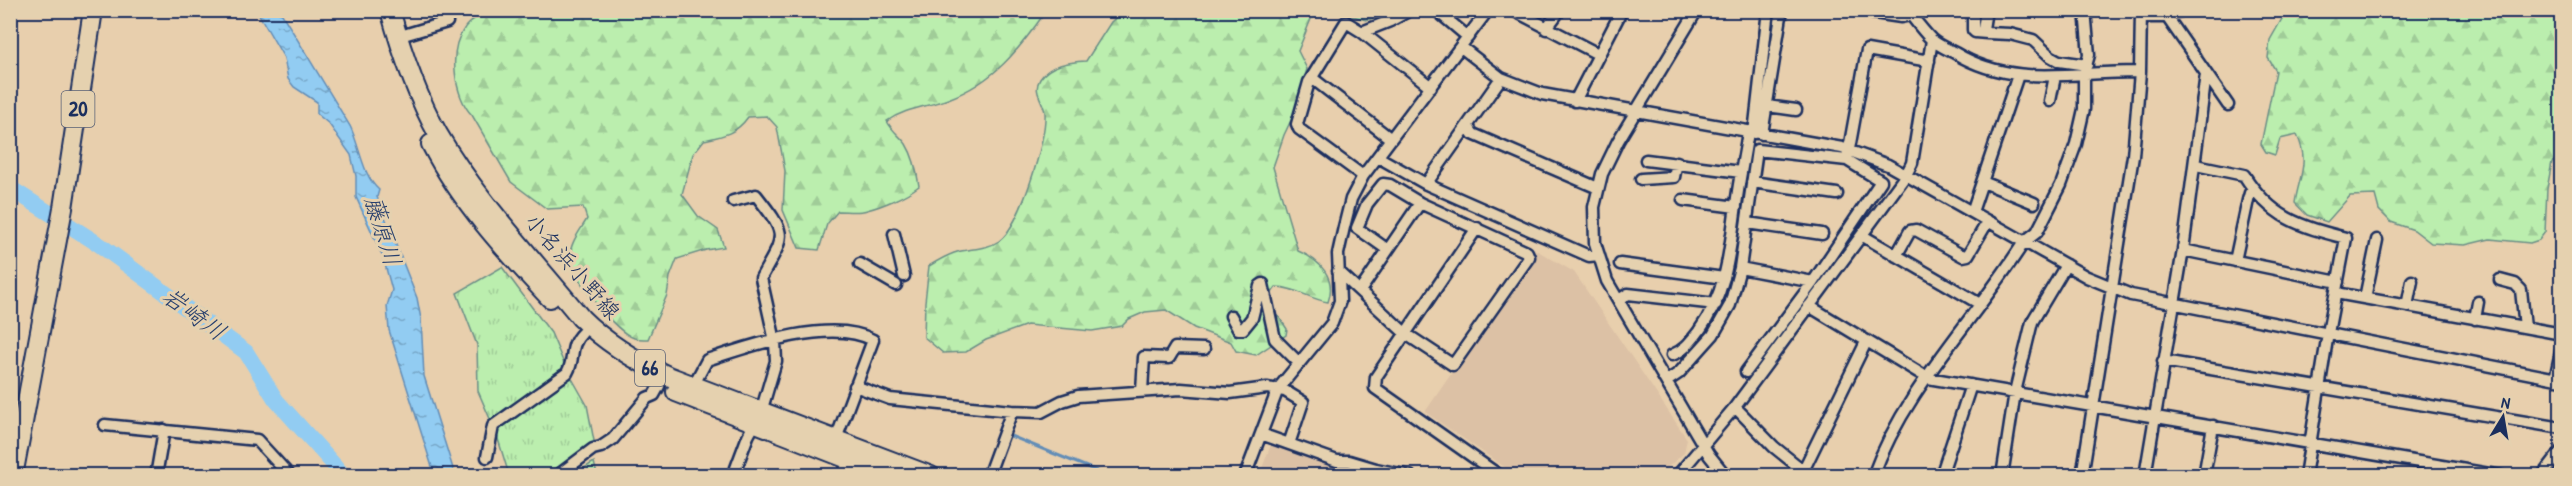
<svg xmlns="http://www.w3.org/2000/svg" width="2572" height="486" font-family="'Patrick Hand','Klee One',sans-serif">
<defs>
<pattern id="grass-tufts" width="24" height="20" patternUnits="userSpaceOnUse" patternTransform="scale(1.5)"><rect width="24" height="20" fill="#bbeeae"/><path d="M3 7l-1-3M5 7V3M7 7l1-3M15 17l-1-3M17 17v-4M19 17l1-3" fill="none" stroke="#a0cc98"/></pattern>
<pattern id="forest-firs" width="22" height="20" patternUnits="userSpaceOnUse" patternTransform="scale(1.5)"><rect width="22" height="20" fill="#bbeeae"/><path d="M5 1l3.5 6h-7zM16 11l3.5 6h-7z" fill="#a0cc98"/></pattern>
<pattern id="water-ripples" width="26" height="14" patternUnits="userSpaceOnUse" patternTransform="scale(1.5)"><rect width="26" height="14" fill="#92ccf2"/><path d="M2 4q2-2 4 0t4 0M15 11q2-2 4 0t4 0" fill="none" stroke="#76a6c7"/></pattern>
</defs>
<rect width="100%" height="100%" fill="#e8cfad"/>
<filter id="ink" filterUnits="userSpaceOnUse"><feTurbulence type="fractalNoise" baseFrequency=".0167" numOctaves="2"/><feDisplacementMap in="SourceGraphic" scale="12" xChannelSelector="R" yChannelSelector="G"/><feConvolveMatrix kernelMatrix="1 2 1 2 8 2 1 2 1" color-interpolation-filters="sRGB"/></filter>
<g filter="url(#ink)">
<path fill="#dcc1a5" d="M 1536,250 L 1574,272 L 1687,439 L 1684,453 L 1659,475 L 1516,475 L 1425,412 Z
M 1272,442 L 1353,475 L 1259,476 Z"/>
<path fill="url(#grass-tufts)" stroke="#6b8e86" stroke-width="1.5" d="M 502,267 L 551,333 L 565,366 L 491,421 L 478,391 L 477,345 L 457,293 Z
M 570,375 L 587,405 L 595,446 L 554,475 L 509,475 L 495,429 Z
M 594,462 L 597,475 L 573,475 Z"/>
<path fill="url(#forest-firs)" stroke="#6b8e86" stroke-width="1.5" d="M 2287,10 L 2561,11 L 2561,158 L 2552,162 L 2547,189 L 2545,232 L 2539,240 L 2530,243 L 2490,239 L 2465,245 L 2431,243 L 2414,230 L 2391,222 L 2379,210 L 2375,195 L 2350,196 L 2327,222 L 2307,215 L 2295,203 C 2299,176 2310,163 2297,135 L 2280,139 L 2275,155 L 2266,152 L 2261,144 L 2276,71 L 2268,58 L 2270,40 Z
M 479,11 L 479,10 L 1046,11 C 1019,50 994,82 948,99 C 927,107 906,108 887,121 C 892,131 900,136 906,144 C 914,157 917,172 919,186 C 906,196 883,206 867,210 C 858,213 847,211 838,211 L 827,224 L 819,250 L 799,248 L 783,210 L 785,171 L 777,127 L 767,116 L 748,117 C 736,134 723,136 704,140 L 693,154 L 682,194 L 698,216 L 718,230 L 724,247 L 706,250 L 677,259 L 670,277 L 667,295 L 648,339 C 644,339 638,339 634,338 C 615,332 572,277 570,258 C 569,244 580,231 587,219 L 583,207 L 547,209 L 511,182 L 472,115 C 454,97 448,50 464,29 C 467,23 473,20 479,16 Z
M 1123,11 L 1321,11 L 1311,19 L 1298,51 L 1307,69 L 1294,114 L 1284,135 L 1273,167 L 1298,251 C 1320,260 1337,278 1328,302 C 1309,299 1295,287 1276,287 L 1269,297 L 1269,311 L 1279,317 L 1287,329 L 1286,335 L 1256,355 L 1236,351 L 1231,342 L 1194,328 L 1166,310 L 1145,312 L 1129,319 L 1122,326 L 1092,331 L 1027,325 L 986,340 L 966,352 L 943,353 L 924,337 L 925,302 L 929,266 C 937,261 946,256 954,253 C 968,248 986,250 999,241 C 1020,227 1047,139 1045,113 C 1044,101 1032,92 1040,79 C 1050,64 1070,62 1086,61 L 1111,22 Z
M 1336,11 L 1399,11 L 1366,20 Z"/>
<path fill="url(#water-ripples)" stroke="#628db7" stroke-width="1.5" d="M 257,11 L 275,11 L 282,14 L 350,126 C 360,146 362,175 379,190 L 377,197 L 417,298 L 421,319 L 424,376 L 455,475 L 435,475 L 432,467 L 389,330 L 387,306 L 392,290 L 383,257 L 356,197 L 356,176 L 351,155 L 329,124 L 317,114 L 317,102 L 294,87 L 288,79 L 284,58 Z"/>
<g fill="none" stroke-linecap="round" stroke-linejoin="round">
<path stroke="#628db7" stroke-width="3" d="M 1007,438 L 1008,435 L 1109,476"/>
<path stroke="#92ccf2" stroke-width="16" d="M 10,188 L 100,245 L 246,352 L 276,400 L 344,476"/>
<g stroke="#1b2f5e" stroke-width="15">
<path id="minor" d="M 1410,10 L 1390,21 L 1362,32 L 1431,87
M 1436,10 L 1468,37
M 1513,10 L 1598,54
M 1697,10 L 1618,141 L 1602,174 L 1594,207 L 1595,243 L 1607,281 L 1709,455 L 1726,476
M 1854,10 L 1901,17 L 1911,15
M 1907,10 C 1915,20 1922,30 1931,39 C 1937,45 1947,49 1955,53 C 2014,89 2075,71 2140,72
M 1973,10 L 1973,30 L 1975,32 L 1987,33
M 1986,10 L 1983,29 L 1987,33 L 2010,34 L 2033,40 L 2050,56 L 2059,61 L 2087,65
M 2186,10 L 2165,14 L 2228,105
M 2141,17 L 2167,17
M 1546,29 L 1560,10
M 1362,32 L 1346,22 L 1309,82 L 1297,124 L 1299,129 L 1363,176
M 397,37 L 447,22
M 1461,47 L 1501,78 L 1542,94 L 1842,148 L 1888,165 L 2087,277 L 2131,295 L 2562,380
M 1312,78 L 1391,139
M 1575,101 L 1622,10
M 2050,101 L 2055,76
M 1767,106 L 1796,110
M 1468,127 L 1473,134 L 1598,188
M 1754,133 L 1768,10
M 1762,134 L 1782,10
M 1378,157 L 1426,184 L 1589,256 L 1599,255
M 1646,160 L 1741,172
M 2196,165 L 2244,175 C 2271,218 2299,226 2346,238 L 2328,333 L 2305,476
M 1641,179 L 1674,177 L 1677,162
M 1752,182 L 1837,194
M 1983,182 L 2034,203
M 1426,184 L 1501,78
M 1683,200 L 1736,207
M 1972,212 L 2018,75
M 1747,223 L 1822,234
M 1477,228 L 1376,377 L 1375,388 L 1500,476
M 894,234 L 904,276
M 1863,236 L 1980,304
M 2183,250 L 2338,282
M 1896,256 L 1910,231 L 1916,230 L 1963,256 L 1968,255 L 1988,221
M 2235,261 L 2248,200 L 2250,193 L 2253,190
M 860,264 L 896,285
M 1620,264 L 1724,278
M 1740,268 L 1813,282
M 1338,271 L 1406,334 L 1453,365 L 1529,257 L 1527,252 L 1420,203 L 1390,185 L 1383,184 L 1367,204 L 1357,228 L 1388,250
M 2500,280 L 2515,284 L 2521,290 L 2525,327
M 1360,291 L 1420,203
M 2336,293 L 2562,334
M 2365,298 L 2377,240
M 1619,300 L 1628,294 L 1716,304
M 1809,306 L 1928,378 L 2501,476
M 2407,306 L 2412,281
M 1231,316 L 1238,329 L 1243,329 L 1252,318 L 1260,286 L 1263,284 L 1275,339 L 1298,362
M 2475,319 L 2478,302
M 1672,355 C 1684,351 1691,341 1699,331 C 1730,288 1730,242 1738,191 C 1741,171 1745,151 1748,132
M 2163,361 L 2562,428
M 1746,372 L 1813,282 L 1881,181 L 1847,160
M 2555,379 L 2562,347
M 1667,381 L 1679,373 L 1713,335 L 1730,305 L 1740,268 L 1757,150 L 1847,160 L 1867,50 L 1929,61
M 693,386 L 707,360 C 749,346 832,317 873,340 L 836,439
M 855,386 L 890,399 L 1012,411 L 1041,412 L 1062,401 L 1078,396 L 1181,389 L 1230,393 L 1267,388 L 1285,391 L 1303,402 L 1289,444
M 1142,391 L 1144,357 L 1169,358 L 1175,348 L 1204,349
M 1735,407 L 1774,447 L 1810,476
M 105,425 L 257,440 L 290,476
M 1261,434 L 1337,461 L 1349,461 L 1376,469 L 1410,476
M 487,457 L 493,426 L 567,373 C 576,358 568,347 582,333
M 1803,471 L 1866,342
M 156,476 L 164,430
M 557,476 L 593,449 L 601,447 L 613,439 L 647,398 L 654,395 L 659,386
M 733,476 L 748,436 L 761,412 L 776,361 L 775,341 L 761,278 C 785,234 789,237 756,195 L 733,201
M 843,476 L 849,460
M 988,476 L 1012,411
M 1245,476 L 1278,389 L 1332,323 L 1340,301 L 1338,254 L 1344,227 L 1351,199 L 1363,176 L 1488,10
M 1677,476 L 1735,407 L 1906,175 L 1912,163 L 1932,40
M 1873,476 C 1905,388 1975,320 2024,242 L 2037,232 L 2061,185 L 2076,144 L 2084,109 L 2084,73 L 2089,55 L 2085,10
M 1941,476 L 1971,385
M 2002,476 L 2015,392 L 2032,322 L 2066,265
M 2082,476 L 2133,156 L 2140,72 L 2141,10
M 2145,476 L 2183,250 L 2206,74
M 2204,476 L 2213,426
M 2542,476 L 2562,450"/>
</g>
<g stroke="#1b2f5e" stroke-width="22">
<path id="primary" d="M 390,10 C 402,53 416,95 438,134 C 475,198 534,260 581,318 C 606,343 636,361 668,376 L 931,476
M 431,144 C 460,201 506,251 550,298
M 676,392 L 892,476
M 13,476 L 63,208 L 93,10"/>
</g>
<use href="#minor" stroke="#e5d1af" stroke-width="10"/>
<use href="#primary" stroke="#e5d1af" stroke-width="18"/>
</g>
</g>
<g text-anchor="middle" stroke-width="6" stroke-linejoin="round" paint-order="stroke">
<g fill="#e5d1af" stroke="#586076" stroke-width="1.5">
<rect x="61.5" y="91" width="33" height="36" rx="4.5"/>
<rect x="635" y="350" width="30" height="36" rx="4.5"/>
</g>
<g font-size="21" font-weight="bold" fill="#1b2f5e">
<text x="78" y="116">20</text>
<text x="650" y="375">66</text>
</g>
<g font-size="22" fill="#1b2f5e" stroke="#e5d1af">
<text transform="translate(573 266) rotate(49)" y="8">小名浜小野線</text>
</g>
<g font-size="24" font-style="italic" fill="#273f6d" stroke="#e5d1af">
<text transform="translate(383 231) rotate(73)" y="8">藤原川</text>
<text transform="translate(194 314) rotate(36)" y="8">岩崎川</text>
</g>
</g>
<rect width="2572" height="486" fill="none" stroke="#e5d1af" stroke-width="36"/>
<rect x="18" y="18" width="2536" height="450" fill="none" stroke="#1b2f5e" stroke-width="2" filter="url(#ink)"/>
<g transform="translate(2503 417) rotate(11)" stroke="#e5d1af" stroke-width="4.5" paint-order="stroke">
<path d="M0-4.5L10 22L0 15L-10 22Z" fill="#1b2f5e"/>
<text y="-9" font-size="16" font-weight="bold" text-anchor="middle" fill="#1b2f5e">N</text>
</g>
</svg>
